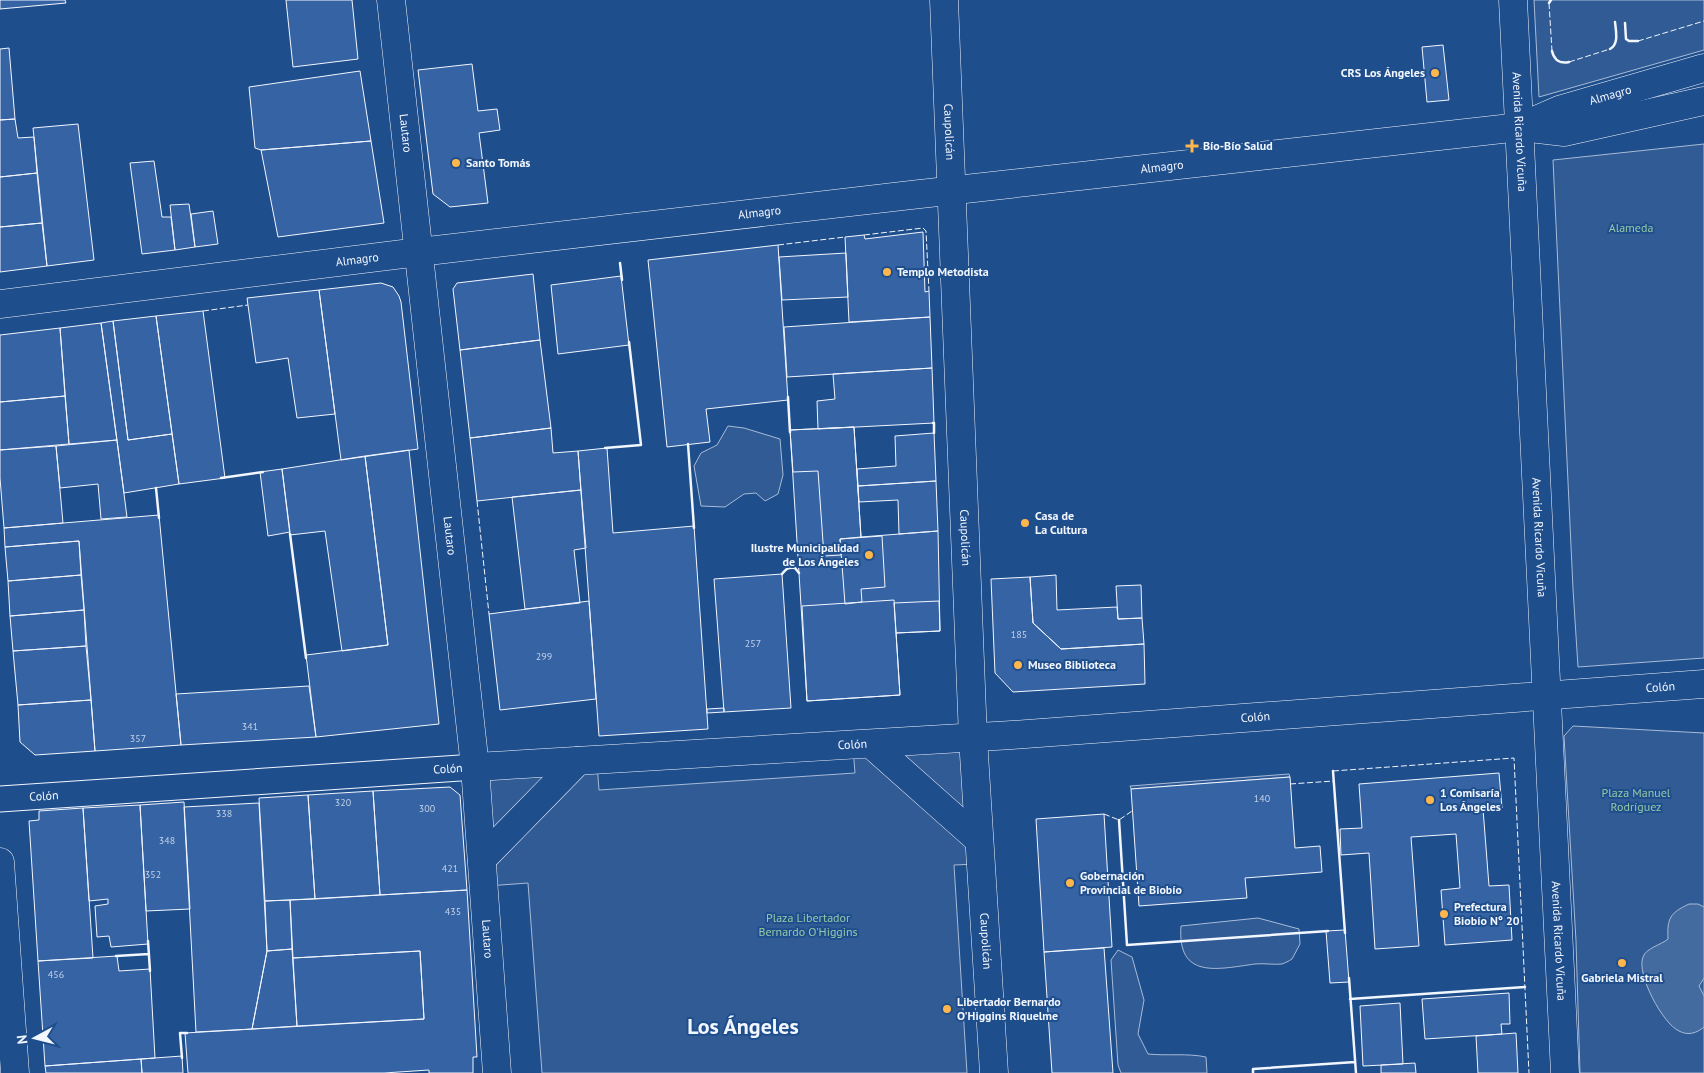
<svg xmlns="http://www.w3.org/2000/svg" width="1704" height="1073" font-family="'PT Sans',sans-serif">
<rect width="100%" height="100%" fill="#1f4e8c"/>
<path fill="#305b95" stroke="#a8bbd7" d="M 1534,0 L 1704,0 L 1704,50 L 1539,97 Z
M 1704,144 L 1704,658 L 1578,667 L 1573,589 L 1553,160 Z
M 728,426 L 744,428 L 780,439 L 783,475 L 778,494 L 765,501 L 756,493 L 744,494 L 725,507 L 701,506 L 694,466 L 701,453 L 717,445 Z
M 1573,726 L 1704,733 L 1704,1073 L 1580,1073 L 1576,941 L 1564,736 Z
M 969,742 L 978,864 L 954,865 L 967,1073 L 542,1073 L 528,883 L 487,886 L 478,770 L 597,764 L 599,790 L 855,773 L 853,748 Z
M 1289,774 L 1290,777 L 1131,789 L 1130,786 Z
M 1258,918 L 1299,929 L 1300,944 L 1292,959 C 1289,961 1285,963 1282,964 C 1274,965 1264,963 1255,964 C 1218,969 1177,980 1181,926 Z
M 1118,950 L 1132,957 L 1144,1000 L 1138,1034 L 1148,1054 C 1167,1056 1187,1053 1206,1057 L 1207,1073 L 1121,1073 L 1118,1065 L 1111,960 Z"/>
<path fill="#446ba0" stroke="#a8bbd7" d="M 1689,904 L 1698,904 L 1704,907 L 1704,978 L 1699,986 L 1704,996 L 1704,1027 C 1697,1033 1688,1036 1679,1031 C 1663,1024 1636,974 1643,957 C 1646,948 1661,945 1668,939 C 1667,918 1670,913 1689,904 Z"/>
<path fill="#3563a3" stroke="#f2f6ff" d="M 0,0 L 65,0 L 66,3 L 0,9 Z
M 286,0 L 352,0 L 358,59 L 293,67 Z
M 1443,45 L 1449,100 L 1427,102 L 1422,47 Z
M 9,48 L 15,119 L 0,120 L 0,49 Z
M 472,64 L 478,111 L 497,109 L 500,130 L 479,133 L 488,203 L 450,207 L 433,194 L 418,70 Z
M 360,71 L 371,141 L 261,150 L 255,148 L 249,87 Z
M 15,119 L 18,138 L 34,137 L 37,173 L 0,177 L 0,120 Z
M 78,124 L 94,260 L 47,266 L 33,128 Z
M 371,141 L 384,223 L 278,237 L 261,150 Z
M 154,161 L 162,217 L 171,217 L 175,250 L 142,254 L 130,163 Z
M 37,173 L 42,223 L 0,227 L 0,177 Z
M 189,204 L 195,247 L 175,250 L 170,205 Z
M 213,211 L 218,244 L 195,247 L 191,214 Z
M 42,223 L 47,266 L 0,272 L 0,227 Z
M 923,232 L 925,292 L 929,291 L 930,317 L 849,322 L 845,237 L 864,235 L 865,239 Z
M 778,245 L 788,400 L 706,409 L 710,442 L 667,447 L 648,260 Z
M 846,253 L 848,297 L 782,300 L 779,257 Z
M 533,274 L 540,340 L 460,350 L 453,289 L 457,283 Z
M 621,276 L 629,345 L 558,354 L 551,285 Z
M 381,283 L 393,287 L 399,296 L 401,302 L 418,449 L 341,460 L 319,290 Z
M 319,290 L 335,414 L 297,418 L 288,358 L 256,363 L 247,298 Z
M 203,311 L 225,478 L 179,484 L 156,316 Z
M 156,316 L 172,434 L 128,440 L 113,321 Z
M 930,317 L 932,368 L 787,377 L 784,327 Z
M 113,321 L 128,440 L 172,434 L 179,484 L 124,493 L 101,323 Z
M 101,323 L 117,440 L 69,444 L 60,328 Z
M 60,328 L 65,396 L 0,402 L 0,335 Z
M 540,340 L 551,428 L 470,438 L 460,350 Z
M 932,368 L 934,423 L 818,429 L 817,401 L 835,399 L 833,374 Z
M 65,396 L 69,444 L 0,450 L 0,402 Z
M 854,427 L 861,537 L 938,531 L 940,631 L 896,633 L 900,695 L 807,701 L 790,430 Z
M 854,427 L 861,537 L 840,539 L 841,555 L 824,556 L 818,471 L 793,472 L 790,430 Z
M 551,428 L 553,453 L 578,451 L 581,490 L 477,501 L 470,438 Z
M 934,433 L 936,481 L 858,486 L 857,469 L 896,466 L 895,436 Z
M 117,440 L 127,517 L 101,519 L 98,484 L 60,488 L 56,446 Z
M 56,446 L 63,523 L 4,528 L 0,478 L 0,450 Z
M 607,448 L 613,533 L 694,526 L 708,729 L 599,736 L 578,451 Z
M 409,450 L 439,724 L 316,737 L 306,655 L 388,645 L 365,456 Z
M 365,456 L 388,645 L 342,651 L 325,531 L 290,535 L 282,469 Z
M 282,469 L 290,532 L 268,536 L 260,472 Z
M 936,481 L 938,531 L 899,534 L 898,500 L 859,502 L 858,486 Z
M 581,490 L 586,548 L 574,550 L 580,603 L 525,609 L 512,497 Z
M 159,515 L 181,745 L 95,751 L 79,541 L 5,547 L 4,528 Z
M 882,536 L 885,587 L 861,589 L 862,602 L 845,604 L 840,539 Z
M 79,541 L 81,575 L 8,581 L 5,547 Z
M 782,574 L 791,708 L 724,712 L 714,579 Z
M 81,575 L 84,610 L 10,616 L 8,581 Z
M 1056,575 L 1057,610 L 1117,607 L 1118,619 L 1142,618 L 1144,644 L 1061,649 L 1033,623 L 1030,577 Z
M 1030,577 L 1033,623 L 1061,649 L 1144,644 L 1145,684 L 1013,692 L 995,673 L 991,579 Z
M 1141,585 L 1142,618 L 1118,619 L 1116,586 Z
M 894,600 L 900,695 L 807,701 L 802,606 Z
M 589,601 L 596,699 L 500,710 L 489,614 Z
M 939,601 L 940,631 L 896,633 L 894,603 Z
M 84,610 L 86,646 L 13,651 L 10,616 Z
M 86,646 L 91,700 L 18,705 L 13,651 Z
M 309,686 L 316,737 L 181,745 L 176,694 Z
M 91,700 L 95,751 L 35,755 L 20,742 L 18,705 Z
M 724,708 L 724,712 L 707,713 L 707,709 Z
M 1499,773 L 1502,808 L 1483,809 L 1489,886 L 1509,885 L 1512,940 L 1445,945 L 1441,890 L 1460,888 L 1456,834 L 1411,837 L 1419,946 L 1375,949 L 1369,853 L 1341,855 L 1340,829 L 1362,828 L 1359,784 Z
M 1290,777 L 1295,848 L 1320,846 L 1322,872 L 1245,878 L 1247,898 L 1139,906 L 1131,789 Z
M 450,787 L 460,795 L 467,890 L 380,895 L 373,791 Z
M 373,791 L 380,895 L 315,899 L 308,795 Z
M 308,795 L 315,899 L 265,901 L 259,798 Z
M 184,802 L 190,909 L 146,911 L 140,805 Z
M 259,803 L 267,951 L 252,1029 L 196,1032 L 184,807 Z
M 140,805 L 148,944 L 111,947 L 109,936 L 97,937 L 95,906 L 108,904 L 108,899 L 89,901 L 83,808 Z
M 83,808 L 93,958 L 38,961 L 29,821 L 39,820 L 39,811 Z
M 1104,814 L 1112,947 L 1044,952 L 1036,819 Z
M 467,890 L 477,1057 L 473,1057 L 473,1073 L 429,1073 L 429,1070 L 384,1073 L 188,1073 L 185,1033 L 424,1019 L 420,951 L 293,958 L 290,900 Z
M 290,900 L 292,949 L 267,951 L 265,901 Z
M 1345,930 L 1349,982 L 1330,983 L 1326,931 Z
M 1104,948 L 1113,1073 L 1052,1073 L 1044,952 Z
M 292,949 L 297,1026 L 252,1029 L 267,951 Z
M 420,951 L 424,1019 L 297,1026 L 293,958 Z
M 117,956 L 119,971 L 150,969 L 155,1058 L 45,1066 L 38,961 Z
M 1509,993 L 1510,1024 L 1501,1024 L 1502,1034 L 1425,1039 L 1422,999 Z
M 1400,1003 L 1403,1064 L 1363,1066 L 1360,1006 Z
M 1516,1033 L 1518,1073 L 1478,1073 L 1476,1036 Z
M 182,1056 L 183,1073 L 142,1073 L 141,1059 Z
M 141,1059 L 142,1073 L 46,1073 L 45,1066 Z
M 1415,1063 L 1416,1073 L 1381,1073 L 1381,1065 Z"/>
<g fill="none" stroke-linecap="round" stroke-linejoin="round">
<g stroke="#f2f6ff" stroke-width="27">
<g id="street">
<path id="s1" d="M 0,799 L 475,767"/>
</g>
</g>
<g stroke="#f2f6ff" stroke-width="29">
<g id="secondary">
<path id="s2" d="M 944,0 L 973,738 L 994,1073"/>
<path id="s3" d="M 0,304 L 419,252 L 911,195 L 1520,127"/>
<path d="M 871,744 L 979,840"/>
<path id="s4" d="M 475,767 L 1012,735 L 1704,684"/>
<path d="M 0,862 L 15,1073"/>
</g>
</g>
<g stroke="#f2f6ff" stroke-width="29">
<g id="primary">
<path id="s5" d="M 391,0 L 475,767 L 497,1073"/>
<path id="s6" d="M 1513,0 L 1565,1073"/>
<path id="s7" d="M 1520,127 L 1559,110 L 1704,68"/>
<path d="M 1521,127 L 1564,132 L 1704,101"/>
<path d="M 482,859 L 578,761"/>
</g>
</g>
<use href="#street" stroke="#1f4e8c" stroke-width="25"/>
<use href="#secondary" stroke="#1f4e8c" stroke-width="28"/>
<use href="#primary" stroke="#1f4e8c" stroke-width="28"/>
<path stroke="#f2f6ff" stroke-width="1" stroke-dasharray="6 2.5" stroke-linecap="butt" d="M 1549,3 L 1552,51
M 1638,41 L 1704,21
M 1569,62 L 1610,49
M 864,235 L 923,228 L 926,231 L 929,291
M 778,245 L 845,237
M 203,311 L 248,305
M 477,501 L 489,614
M 1333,771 L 1514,758 L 1529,1073
M 1290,784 L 1334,781
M 1104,814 L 1119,820 L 1132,811"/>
<path stroke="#f2f6ff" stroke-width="2.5" d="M 1549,3 L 1551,0
M 1625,23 L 1626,39 L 1629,41 L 1638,41
M 1610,49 C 1619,44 1616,32 1615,22
M 1552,51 C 1554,60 1560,64 1569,62
M 620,263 L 622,280
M 788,397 L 790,432
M 933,423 L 934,423 L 934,433
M 688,444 L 694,528
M 605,448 L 641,445 L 629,342
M 221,478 L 263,472
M 156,488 L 159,518
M 290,534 L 306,658
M 782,574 C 786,569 788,567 795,568 L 799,573
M 1333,771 L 1345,933
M 1119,820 L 1127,945 L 1328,931
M 148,941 L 150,971
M 116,956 L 149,954
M 1349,978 L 1356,1073
M 1350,999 L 1525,987
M 182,1058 L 180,1033 L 187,1033
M 1253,1073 L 1253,1069 L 1355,1062"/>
</g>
<g fill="#ffb74d" stroke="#1f4e8c" stroke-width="2">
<circle cx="1435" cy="73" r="5"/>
<path d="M1189.5 138.5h5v5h5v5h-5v5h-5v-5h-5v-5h5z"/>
<circle cx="456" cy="163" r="5"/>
<circle cx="887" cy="272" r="5"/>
<circle cx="1025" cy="523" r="5"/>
<circle cx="869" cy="555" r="5"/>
<circle cx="1018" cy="665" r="5"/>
<circle cx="1430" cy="800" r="5"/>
<circle cx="1070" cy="883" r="5"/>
<circle cx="1444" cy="914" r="5"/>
<circle cx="1622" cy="963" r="5"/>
<circle cx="947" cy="1009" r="5"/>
</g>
<g text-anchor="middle" stroke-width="4" stroke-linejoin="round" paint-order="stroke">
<g font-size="10" fill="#c3d1e8">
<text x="1019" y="638">185</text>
<text x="753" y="647">257</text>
<text x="544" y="660">299</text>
<text x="250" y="730">341</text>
<text x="138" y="742">357</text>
<text x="1262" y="802">140</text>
<text x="343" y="806">320</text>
<text x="427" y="812">300</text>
<text x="224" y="817">338</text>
<text x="167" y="844">348</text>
<text x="450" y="872">421</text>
<text x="153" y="878">352</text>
<text x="453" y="915">435</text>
<text x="56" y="978">456</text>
</g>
<g font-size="12" font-weight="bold" fill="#f2f6ff" stroke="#1f4e8c" text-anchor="start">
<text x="1425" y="77" text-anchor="end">CRS Los Ángeles</text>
<text x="1203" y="150">Bío-Bío Salud</text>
<text x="466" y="167">Santo Tomás</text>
<text x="897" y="276">Templo Metodista</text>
<text x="1035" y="520">Casa de<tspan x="1035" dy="14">La Cultura</tspan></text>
<text x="859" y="552" text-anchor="end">Ilustre Municipalidad<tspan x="859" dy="14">de Los Ángeles</tspan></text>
<text x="1028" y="669">Museo Biblioteca</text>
<text x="1440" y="797">1 Comisaría<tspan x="1440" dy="14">Los Ángeles</tspan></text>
<text x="1080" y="880">Gobernación<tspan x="1080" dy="14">Provincial de Biobío</tspan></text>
<text x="1454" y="911">Prefectura<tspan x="1454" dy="14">Biobío N° 20</tspan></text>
<text x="1622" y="982" text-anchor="middle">Gabriela Mistral</text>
<text x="957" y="1006">Libertador Bernardo<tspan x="957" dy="14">O'Higgins Riquelme</tspan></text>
</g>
<g font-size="12" fill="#f2f6ff" stroke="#1f4e8c">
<text dy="4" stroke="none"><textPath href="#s7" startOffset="96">Almagro</textPath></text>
<text dy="4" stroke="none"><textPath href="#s2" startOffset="132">Caupolicán</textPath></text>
<text dy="4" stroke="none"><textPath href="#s6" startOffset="132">Avenida Ricardo Vicuña</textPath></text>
<text dy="4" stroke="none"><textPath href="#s5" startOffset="134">Lautaro</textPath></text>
<text dy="4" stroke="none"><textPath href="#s3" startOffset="1170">Almagro</textPath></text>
<text dy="4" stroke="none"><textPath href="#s3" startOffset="765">Almagro</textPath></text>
<text dy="4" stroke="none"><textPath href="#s3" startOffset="360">Almagro</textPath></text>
<text dy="4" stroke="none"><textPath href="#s5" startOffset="539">Lautaro</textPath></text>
<text dy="4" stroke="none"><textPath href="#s6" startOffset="538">Avenida Ricardo Vicuña</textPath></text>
<text dy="4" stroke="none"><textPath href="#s2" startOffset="538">Caupolicán</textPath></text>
<text dy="4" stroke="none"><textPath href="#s4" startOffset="1188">Colón</textPath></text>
<text dy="4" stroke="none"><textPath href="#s4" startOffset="782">Colón</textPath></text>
<text dy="4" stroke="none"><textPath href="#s4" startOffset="378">Colón</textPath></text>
<text dy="4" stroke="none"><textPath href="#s1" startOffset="449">Colón</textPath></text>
<text dy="4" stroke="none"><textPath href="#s1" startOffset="44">Colón</textPath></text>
<text dy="4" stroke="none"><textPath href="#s5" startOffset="944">Lautaro</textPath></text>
<text dy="4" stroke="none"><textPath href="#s2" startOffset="942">Caupolicán</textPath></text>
<text dy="4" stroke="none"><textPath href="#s6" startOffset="942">Avenida Ricardo Vicuña</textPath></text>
</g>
<g font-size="12" fill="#97c8a6" stroke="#1f4e8c">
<text x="1631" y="232">Alameda</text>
<text x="1636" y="797">Plaza Manuel<tspan x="1636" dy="14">Rodríguez</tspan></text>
<text x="808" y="922">Plaza Libertador<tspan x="808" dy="14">Bernardo O'Higgins</tspan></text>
</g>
<g font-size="22" font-weight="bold" fill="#f2f6ff" stroke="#1f4e8c">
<text x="743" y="1034">Los Ángeles</text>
</g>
</g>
<g transform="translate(35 1038) rotate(263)" stroke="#1f4e8c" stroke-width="4" paint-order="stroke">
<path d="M0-4L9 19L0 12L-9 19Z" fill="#f2f6ff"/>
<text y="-8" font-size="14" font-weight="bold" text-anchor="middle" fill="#f2f6ff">N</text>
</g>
</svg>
